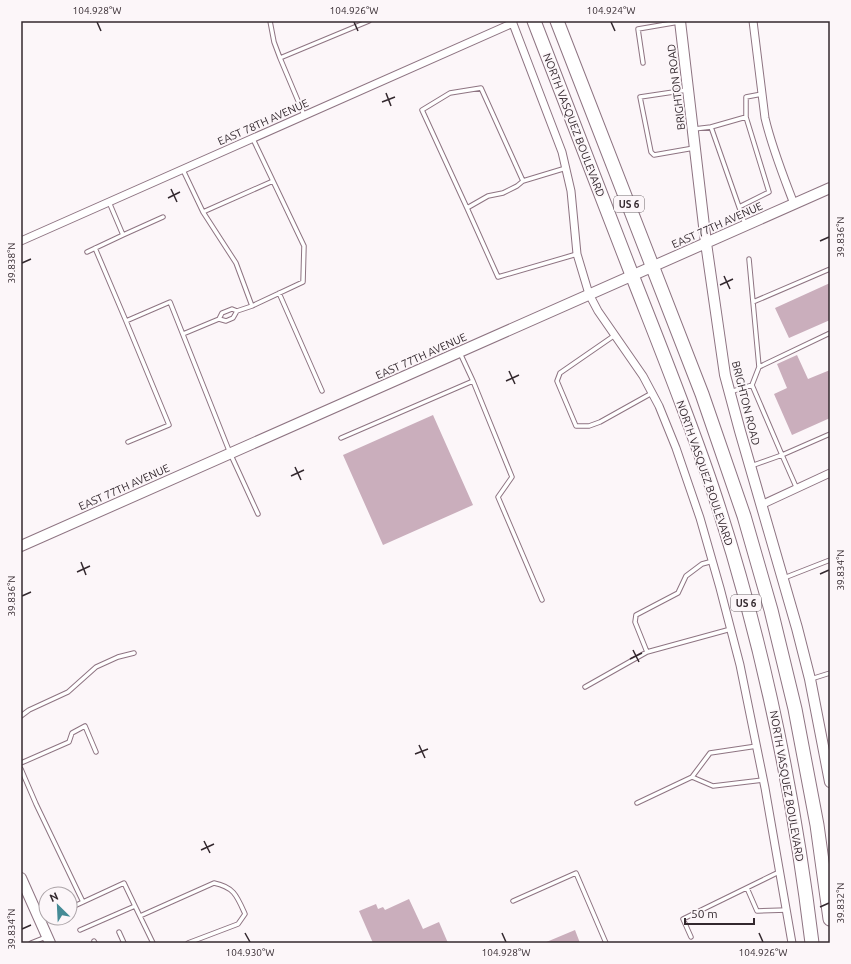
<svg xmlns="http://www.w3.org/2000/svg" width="851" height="964" font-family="Ubuntu,sans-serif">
<rect width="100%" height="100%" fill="#fcf6f9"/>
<path fill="#caaebc" d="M 830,283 L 830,320 L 789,338 L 775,308 Z
M 797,355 L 808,379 L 830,370 L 830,418 L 792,435 L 774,394 L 787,388 L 777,364 Z
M 433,415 L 473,505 L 383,545 L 343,455 Z
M 409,899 L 423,929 L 439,922 L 448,943 L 373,943 L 359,911 L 376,904 L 378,909 L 383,907 L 385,910 Z
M 575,930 L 580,943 L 544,943 Z"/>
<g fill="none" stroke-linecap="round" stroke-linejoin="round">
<g stroke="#8e7482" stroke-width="5.5">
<path id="lane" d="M 270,21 L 274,42 L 280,58
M 643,63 L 638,29 L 679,22
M 481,88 L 523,181 L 517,186 L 503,193 L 488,196 L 467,208 L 422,110 L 450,93 Z
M 687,90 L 640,97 L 651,152 L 654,155 L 694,148
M 304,115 L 280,58 L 369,21
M 746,117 L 746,97 L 762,94
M 711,127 L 746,117 L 769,192 L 739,207
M 694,129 L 711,127 L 745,224
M 183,170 L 203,212 L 236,263 L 252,306 L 303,282 L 304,246 L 253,139
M 523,181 L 566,168
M 109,202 L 123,235 L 163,217
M 467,208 L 498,277 L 577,254
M 203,212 L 273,181
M 95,248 L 126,321 L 170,302 L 230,453 L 258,514
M 87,252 L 123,235
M 749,259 L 759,367
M 279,293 L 322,391
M 753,302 L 830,269
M 219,319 L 222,313 L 232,309 L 237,311 L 252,306
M 126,321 L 169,425 L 128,442
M 183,334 L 219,319 L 226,321 L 233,318 L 237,311
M 615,335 L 560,373 L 557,381 L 576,426 L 589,426 L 600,422 L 652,393
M 473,381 L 512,477 L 498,497 L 542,600
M 730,392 L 752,385 L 759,367 L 830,333
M 341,438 L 473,381 L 460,353
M 751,466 L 782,455 L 752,385
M 797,489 L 782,455 L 830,434
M 784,578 L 830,560
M 647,652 L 635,622 L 636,615 L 678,593 L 686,576 L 702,564 L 713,561
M 811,679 L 830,673
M 585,687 L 647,652 L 731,629
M 21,716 L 29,710 L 68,692 L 96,667 L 118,657 L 134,653
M 757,746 L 710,753 L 692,777 L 713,786 L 763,780
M 21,763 L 69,742 L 72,733 L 85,726 L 96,752
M 21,769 L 36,804 L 83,902
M 637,803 L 692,777
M 747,888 L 757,911 L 787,910
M 513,901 L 576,873 L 606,943
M 70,908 L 124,883 L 135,906
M 140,916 L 214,883 C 234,887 237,896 245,914 L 238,924 L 188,943
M 80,930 L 135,906 L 153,943
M 119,932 L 124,943
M 691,937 L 683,919 L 779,872
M 94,941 L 95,943
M 31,943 L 46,937"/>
</g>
<g stroke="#8e7482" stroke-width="9">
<path id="street" d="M 512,21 L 562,152 L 571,191 L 577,254 L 589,294 L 598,311 L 643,376 L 659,406 L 676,448 L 700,518 L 720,588 L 740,665 L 765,788 L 792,943
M 753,21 L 765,118 C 772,148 783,175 794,204
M 21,241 L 513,23
M 761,505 L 830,473"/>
</g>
<g stroke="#8e7482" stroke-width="12">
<path id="secondary" d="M 680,21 L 706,243 L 725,375 L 740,431 L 797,628 L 810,679 L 830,782
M 21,546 L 830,188
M 21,878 L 50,943"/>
</g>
<g stroke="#8e7482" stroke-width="15">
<path id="highway" d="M 534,21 C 567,105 599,190 632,275 C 659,344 687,413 711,484 C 761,633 793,787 812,943
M 557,21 L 702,394 L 744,516 L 771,610 L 795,709 L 817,825 L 830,919"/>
</g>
<use href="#lane" stroke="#fff" stroke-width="3.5"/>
<use href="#street" stroke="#fff" stroke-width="7"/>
<use href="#secondary" stroke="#fff" stroke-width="10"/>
<use href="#highway" stroke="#fff" stroke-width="13"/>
</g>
<path fill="none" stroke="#33282e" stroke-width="1.5" d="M 97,22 L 101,31M 354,22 L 358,31M 611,22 L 615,31M 386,93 L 391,106M 382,102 L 395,97M 171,189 L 177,202M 168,198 L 180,192M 820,241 L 829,237M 22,263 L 31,259M 724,276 L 730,289M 720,285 L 733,279M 509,371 L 515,384M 506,381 L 519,375M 295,467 L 301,480M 291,476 L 304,470M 81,562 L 86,575M 77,572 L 90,566M 820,574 L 829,570M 22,596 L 31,592M 633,650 L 639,662M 630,659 L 642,653M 419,745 L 425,758M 415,754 L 428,749M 204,841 L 210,853M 201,850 L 214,844M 820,907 L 829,903M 22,929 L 31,925M 245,933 L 250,942M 502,933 L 506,942M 759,933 L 763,942"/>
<g text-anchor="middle" stroke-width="3.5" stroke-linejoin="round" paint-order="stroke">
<g fill="#fcf6f9" stroke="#6f666b" stroke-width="1">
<rect x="614" y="196" width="30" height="16" rx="3"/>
<rect x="731" y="595" width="30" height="16" rx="3"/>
</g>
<g font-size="10" font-weight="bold" fill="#33282e">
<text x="629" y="208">US 6</text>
<text x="746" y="607">US 6</text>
</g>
<g font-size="11" fill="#33282e" stroke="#fcf6f9">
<text transform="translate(676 87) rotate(-97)" y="4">BRIGHTON ROAD</text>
<text transform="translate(263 122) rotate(-24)" y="4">EAST 78TH AVENUE</text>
<text transform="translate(574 125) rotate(69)" y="4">NORTH VASQUEZ BOULEVARD</text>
<text transform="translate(717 225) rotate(-24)" y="4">EAST 77TH AVENUE</text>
<text transform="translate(421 356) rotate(-24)" y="4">EAST 77TH AVENUE</text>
<text transform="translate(746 403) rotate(76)" y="4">BRIGHTON ROAD</text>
<text transform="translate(705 473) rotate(71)" y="4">NORTH VASQUEZ BOULEVARD</text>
<text transform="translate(124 487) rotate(-24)" y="4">EAST 77TH AVENUE</text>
<text transform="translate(787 786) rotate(80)" y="4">NORTH VASQUEZ BOULEVARD</text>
</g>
</g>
<rect width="851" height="964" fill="none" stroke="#fcf6f9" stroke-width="44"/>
<g transform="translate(58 906) rotate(336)"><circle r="19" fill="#fcf6f9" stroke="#aca4a8"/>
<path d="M0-3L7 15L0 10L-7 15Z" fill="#458b96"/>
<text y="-6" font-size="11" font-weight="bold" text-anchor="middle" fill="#33282e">N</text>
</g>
<path d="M685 918v6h69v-6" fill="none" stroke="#33282e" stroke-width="2"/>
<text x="691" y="918" font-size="12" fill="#33282e" stroke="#fcf6f9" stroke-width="3" paint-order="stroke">50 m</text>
<rect x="22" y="22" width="807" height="920" fill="none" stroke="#33282e" stroke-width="1.5"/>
<g font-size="10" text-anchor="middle" fill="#33282e">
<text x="97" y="14">104.928°W</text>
<text x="354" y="14">104.926°W</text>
<text x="611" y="14">104.924°W</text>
<text transform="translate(840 237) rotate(-90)" y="4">39.836°N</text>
<text transform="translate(11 263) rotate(-90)" y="4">39.838°N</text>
<text transform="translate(840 570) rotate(-90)" y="4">39.834°N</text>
<text transform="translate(11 596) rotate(-90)" y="4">39.836°N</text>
<text transform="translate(840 903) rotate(-90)" y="4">39.832°N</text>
<text transform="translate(11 929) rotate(-90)" y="4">39.834°N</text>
<text x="250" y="956">104.930°W</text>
<text x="506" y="956">104.928°W</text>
<text x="763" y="956">104.926°W</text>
</g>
</svg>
